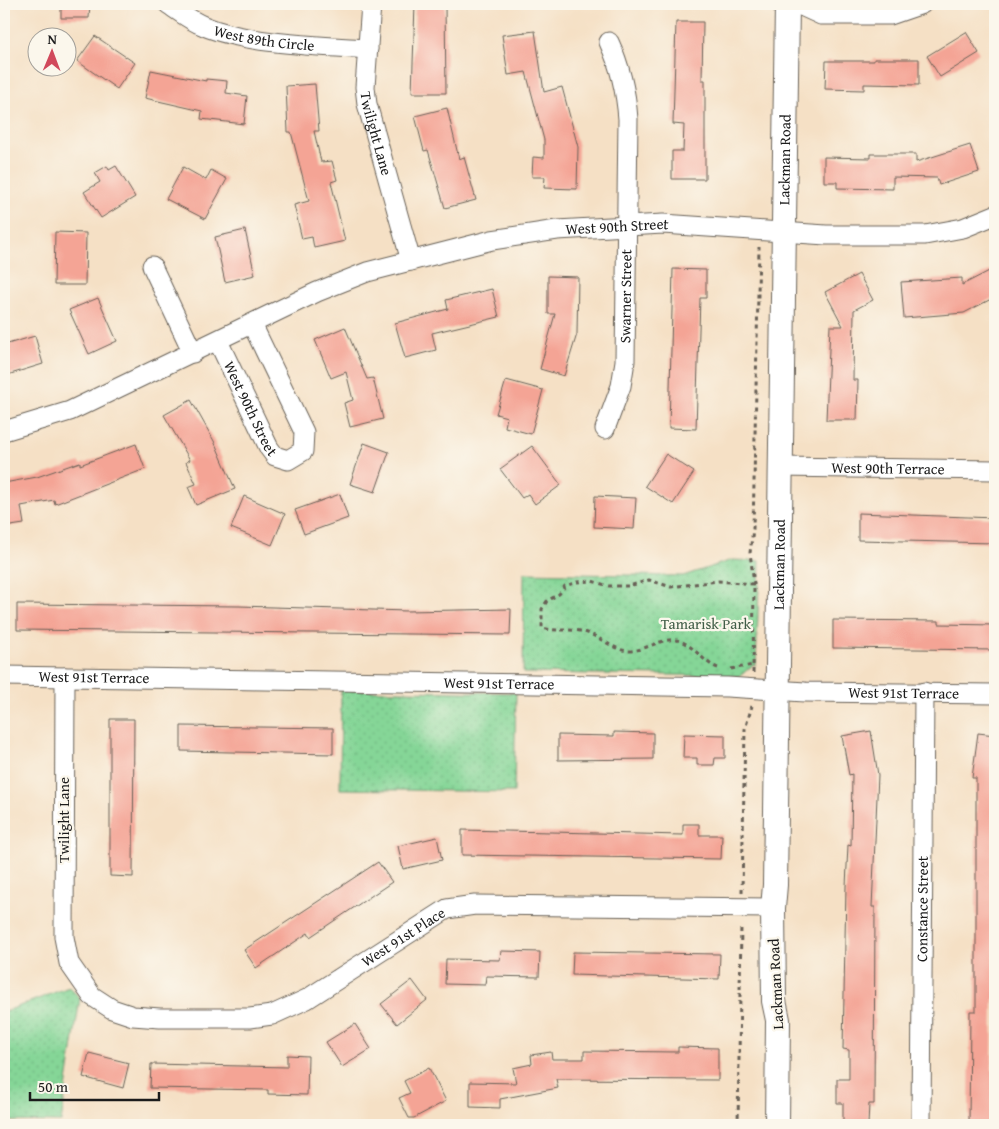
<svg xmlns="http://www.w3.org/2000/svg" width="999" height="1129" font-family="'Gentium Book Plus',serif">
<defs>
<pattern id="grass-dots" width="8" height="8" patternUnits="userSpaceOnUse" patternTransform="scale(1.25)"><rect width="8" height="8" fill="#85d697"/><path d="M2 2h.1M6 6h.1" fill="none" stroke="#72b782" stroke-width="1.8" stroke-linecap="round"/></pattern>
</defs>
<rect width="100%" height="100%" fill="#fbf7ec"/>
<filter id="ink" filterUnits="userSpaceOnUse"><feTurbulence type="fractalNoise" baseFrequency=".02" numOctaves="2"/><feDisplacementMap in="SourceGraphic" scale="10" xChannelSelector="R" yChannelSelector="G"/><feConvolveMatrix kernelMatrix="1 2 1 2 8 2 1 2 1" color-interpolation-filters="sRGB"/></filter>
<filter id="wash" filterUnits="userSpaceOnUse"><feTurbulence type="fractalNoise" baseFrequency=".0096" numOctaves="4" result="noise"/><feDisplacementMap in="SourceGraphic" scale="20" xChannelSelector="R" yChannelSelector="G"/><feGaussianBlur stdDeviation="1.12" result="paint"/><feColorMatrix in="noise" values="0 0 0 0 0 0 0 0 0 0 0 0 0 0 0 0 0 1.4 0 .05"/><feComposite in="paint" operator="in"/></filter>
<g filter="url(#wash)">
<rect width="100%" height="100%" fill="#f5e0c5"/>
<path fill="url(#grass-dots)" stroke="#50795a" d="M 732,560 L 760,561 L 756,665 L 753,665 L 740,676 L 523,673 L 524,573 L 683,576 Z
M 341,690 L 516,693 L 514,792 L 340,789 Z
M 69,987 L 80,998 L 61,1122 L 4,1121 L 4,1012 Z"/>
<g id="blocks">
<path fill="#f4a495" d="M 61,4 L 90,4 L 89,18 L 61,18 Z
M 415,4 L 445,4 L 446,93 L 412,93 Z
M 676,22 L 703,22 L 702,80 L 705,80 L 705,179 L 672,179 L 672,151 L 683,151 L 684,125 L 673,124 Z
M 535,31 L 544,92 L 562,87 L 578,147 L 577,189 L 544,188 L 545,177 L 532,177 L 533,157 L 544,158 L 544,140 L 526,72 L 508,75 L 502,35 Z
M 966,32 L 979,53 L 940,77 L 927,56 Z
M 95,36 L 135,63 L 117,89 L 77,61 Z
M 874,59 L 919,59 L 919,85 L 864,84 L 864,90 L 825,89 L 826,61 L 874,61 Z
M 151,70 L 206,81 L 206,79 L 227,81 L 226,93 L 247,96 L 244,124 L 201,119 L 202,111 L 145,98 Z
M 315,84 L 319,131 L 314,131 L 321,162 L 332,161 L 337,180 L 331,182 L 345,241 L 314,248 L 312,237 L 302,239 L 294,205 L 309,201 L 291,132 L 288,132 L 286,86 Z
M 447,108 L 459,159 L 464,157 L 476,200 L 445,208 L 428,150 L 424,151 L 415,116 Z
M 970,145 L 979,172 L 939,185 L 937,178 L 893,177 L 893,189 L 837,188 L 837,182 L 824,182 L 824,157 L 871,158 L 871,154 L 916,154 L 916,162 Z
M 107,166 L 109,170 L 116,166 L 135,197 L 101,218 L 84,192 L 100,182 L 95,173 Z
M 183,167 L 206,180 L 211,170 L 227,179 L 205,219 L 166,199 Z
M 245,230 L 255,275 L 225,282 L 215,237 Z
M 55,232 L 86,233 L 85,285 L 54,285 Z
M 995,268 L 995,297 L 964,313 L 904,318 L 901,282 L 962,278 L 962,285 Z
M 673,269 L 706,270 L 706,298 L 700,298 L 696,429 L 669,428 Z
M 859,274 L 873,300 L 854,310 L 853,380 L 858,380 L 857,420 L 826,420 L 830,326 L 843,326 L 825,292 Z
M 548,276 L 578,277 L 577,334 L 564,376 L 540,369 L 555,314 L 548,314 Z
M 492,289 L 499,317 L 432,333 L 436,350 L 405,358 L 395,323 L 448,309 L 446,300 Z
M 98,298 L 117,341 L 89,354 L 69,310 Z
M 345,327 L 367,379 L 373,378 L 383,419 L 350,427 L 344,403 L 353,400 L 346,372 L 331,378 L 315,340 Z
M 35,336 L 43,364 L 4,376 L 4,345 Z
M 506,380 L 543,390 L 531,434 L 505,427 L 507,417 L 496,414 Z
M 191,400 L 214,441 L 235,489 L 196,505 L 188,487 L 196,484 L 186,462 L 190,460 L 164,415 Z
M 364,443 L 389,452 L 375,492 L 350,484 Z
M 136,444 L 145,469 L 55,504 L 54,500 L 21,506 L 24,524 L 4,527 L 4,483 L 37,477 L 80,462 L 80,465 Z
M 532,446 L 561,485 L 535,504 L 528,494 L 522,498 L 500,469 Z
M 666,454 L 694,472 L 673,504 L 645,486 Z
M 340,494 L 348,518 L 304,534 L 295,510 Z
M 244,496 L 285,514 L 272,545 L 231,528 Z
M 595,496 L 636,498 L 634,529 L 594,527 Z
M 858,513 L 995,518 L 995,543 L 858,540 Z
M 17,604 L 239,606 L 407,611 L 511,609 L 510,635 L 17,630 Z
M 833,620 L 939,621 L 939,624 L 995,625 L 995,650 L 833,648 Z
M 110,719 L 134,719 L 133,877 L 110,876 Z
M 181,726 L 333,728 L 333,754 L 181,751 Z
M 871,731 L 878,775 L 872,907 L 875,907 L 874,1104 L 869,1104 L 868,1125 L 843,1125 L 843,1103 L 837,1103 L 837,1079 L 849,1079 L 849,1050 L 843,1049 L 846,886 L 848,845 L 851,846 L 852,774 L 849,775 L 842,736 Z
M 614,732 L 653,733 L 653,759 L 558,760 L 558,735 L 614,736 Z
M 978,733 L 995,735 L 995,999 L 993,999 L 992,1070 L 995,1070 L 994,1125 L 969,1125 L 970,1011 L 976,1011 L 976,778 L 972,778 Z
M 684,734 L 725,735 L 725,758 L 715,758 L 714,765 L 697,765 L 697,758 L 683,758 Z
M 683,824 L 699,824 L 699,835 L 722,835 L 721,859 L 462,855 L 462,830 L 683,835 Z
M 437,837 L 442,860 L 403,869 L 398,846 Z
M 378,862 L 392,882 L 310,937 L 308,933 L 256,968 L 244,950 Z
M 501,951 L 540,952 L 539,977 L 486,976 L 485,985 L 445,984 L 446,959 L 500,960 Z
M 573,952 L 720,954 L 719,979 L 572,975 Z
M 412,980 L 427,1000 L 397,1024 L 381,1004 Z
M 355,1024 L 371,1049 L 342,1067 L 326,1042 Z
M 678,1047 L 718,1048 L 718,1080 L 556,1079 L 558,1088 L 500,1099 L 500,1108 L 470,1107 L 470,1082 L 516,1083 L 513,1068 L 532,1064 L 531,1055 L 551,1052 L 552,1059 L 584,1059 L 584,1051 L 678,1052 Z
M 89,1053 L 129,1063 L 123,1088 L 83,1077 Z
M 287,1055 L 308,1056 L 307,1095 L 268,1094 L 268,1090 L 150,1088 L 151,1064 L 287,1067 Z
M 429,1068 L 446,1101 L 414,1118 L 409,1118 L 399,1098 L 410,1093 L 404,1081 Z"/>
</g>
</g>
<g filter="url(#ink)">
<use href="#blocks" fill-opacity="0" stroke="#686157" stroke-width="1"/>
<g fill="none" stroke-linecap="round" stroke-linejoin="round">
<g stroke="#686157" stroke-width="21">
<g id="minor">
<path id="s1" d="M 168,4 C 180,12 191,21 204,26 C 247,44 321,46 368,49"/>
<path id="s2" d="M 371,4 L 365,87 L 367,104 L 411,261"/>
<path d="M 797,4 L 821,15 L 890,15 L 922,4"/>
<path d="M 152,266 L 193,353"/>
<path id="s3" d="M 218,341 L 269,448 L 275,456 L 288,460 L 303,451 L 304,432 L 252,324"/>
<path id="s4" d="M 605,429 L 621,386 L 625,361 L 628,119 C 626,92 621,68 609,42"/>
<path id="s5" d="M 4,431 L 70,411 L 317,292 L 367,272 L 492,240 L 557,230 L 663,224 L 826,235 L 925,235 L 963,228 L 995,215"/>
<path id="s6" d="M 780,467 L 995,470"/>
<path id="s7" d="M 4,676 L 727,687 L 805,692 L 995,694"/>
<path id="s8" d="M 65,677 L 64,937 L 69,963 L 92,996 L 112,1009 L 133,1016 L 160,1018 L 250,1018 L 272,1015 L 307,999 L 447,909 L 475,905 L 773,908"/>
<path id="s9" d="M 921,1125 L 924,692"/>
</g>
</g>
<g stroke="#686157" stroke-width="26">
<g id="major">
<path id="s10" d="M 777,1125 L 778,1020 L 774,1001 L 773,908 L 775,885 L 787,4"/>
</g>
</g>
<path stroke="#686157" stroke-width="3" stroke-dasharray="4 4" stroke-linecap="butt" d="M 718,668 C 703,663 693,643 676,640 C 661,638 646,650 631,651 C 615,652 600,636 584,632 C 570,628 557,632 542,628 L 542,609 L 547,601 L 559,594 L 565,586 L 577,582 L 592,581 L 609,586 L 629,586 L 649,580 L 671,587 L 718,581 L 754,584
M 731,669 L 753,665
M 753,673 L 754,584 L 750,553 L 753,529 L 759,247
M 742,892 L 745,729 L 752,706
M 738,1125 L 741,925"/>
<use href="#minor" stroke="#fff" stroke-width="19"/>
<use href="#major" stroke="#fff" stroke-width="24"/>
</g>
</g>
<g text-anchor="middle" stroke-width="4.5" stroke-linejoin="round" paint-order="stroke">
<g font-size="15" fill="#1c1c1c" stroke="#fbf7ec">
<text dy="5" stroke="none"><textPath href="#s1" startOffset="104">West 89th Circle</textPath></text>
<text dy="5" stroke="none"><textPath href="#s2" startOffset="131">Twilight Lane</textPath></text>
<text dy="5" stroke="none"><textPath href="#s10" startOffset="966">Lackman Road</textPath></text>
<text dy="5" stroke="none"><textPath href="#s5" startOffset="652">West 90th Street</textPath></text>
<text dy="5" stroke="none"><textPath href="#s4" startOffset="136">Swarner Street</textPath></text>
<text dy="5" stroke="none"><textPath href="#s3" startOffset="75">West 90th Street</textPath></text>
<text dy="5" stroke="none"><textPath href="#s6" startOffset="108">West 90th Terrace</textPath></text>
<text dy="5" stroke="none"><textPath href="#s10" startOffset="561">Lackman Road</textPath></text>
<text dy="5" stroke="none"><textPath href="#s7" startOffset="90">West 91st Terrace</textPath></text>
<text dy="5" stroke="none"><textPath href="#s7" startOffset="495">West 91st Terrace</textPath></text>
<text dy="5" stroke="none"><textPath href="#s7" startOffset="900">West 91st Terrace</textPath></text>
<text transform="translate(64 820) rotate(-90)" y="5">Twilight Lane</text>
<text dy="5" stroke="none"><textPath href="#s9" startOffset="216">Constance Street</textPath></text>
<text dy="5" stroke="none"><textPath href="#s8" startOffset="665">West 91st Place</textPath></text>
<text transform="translate(776 984) rotate(-93)" y="5">Lackman Road</text>
</g>
<g font-size="15" fill="#415d47" stroke="#fbf7ec">
<text x="706" y="629">Tamarisk Park</text>
</g>
</g>
<rect width="999" height="1129" fill="none" stroke="#fbf7ec" stroke-width="20"/>
<g transform="translate(52 52) rotate(1)"><circle r="24" fill="#fbf7ec" stroke="#a29f99"/>
<path d="M0-4L9 19L0 12L-9 19Z" fill="#d1495b"/>
<text y="-8" font-size="14" font-weight="bold" text-anchor="middle" fill="#1c1c1c">N</text>
</g>
<path d="M30 1092v8h129v-8" fill="none" stroke="#1c1c1c" stroke-width="2.5"/>
<text x="38" y="1092" font-size="15" fill="#1c1c1c" stroke="#fbf7ec" stroke-width="4" paint-order="stroke">50 m</text>
</svg>
